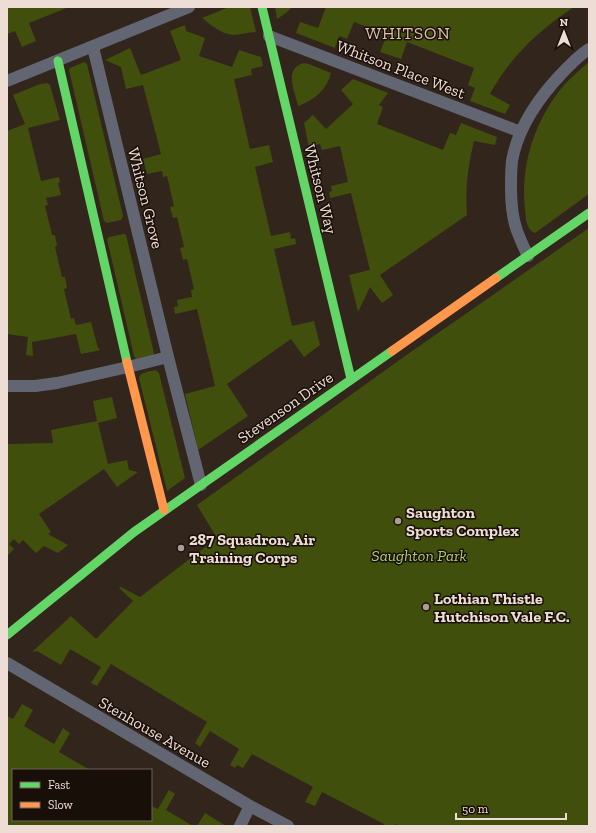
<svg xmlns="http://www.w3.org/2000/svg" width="596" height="833" font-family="'Zilla Slab',serif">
<rect width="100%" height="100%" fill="#32251c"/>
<path fill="#404f0c" d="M 7,7 L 69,7 L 29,23 L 36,41 L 22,47 L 15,31 L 7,34 Z
M 229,7 L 250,7 L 256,32 C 248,32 241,35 233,35 C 221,34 211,25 202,18 Z
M 275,7 L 292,7 L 286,13 L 277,19 Z
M 326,7 L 574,7 C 539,30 510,57 490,94 L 510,105 L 505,114 L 470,101 L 475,88 L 468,85 L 474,68 L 407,42 L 401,59 L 380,52 L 387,35 L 354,22 L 347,39 L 339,36 L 335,48 L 296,33 L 300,22 L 318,28 Z
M 185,25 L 186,31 L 205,38 L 199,56 L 232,67 L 239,50 L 261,57 L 263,66 L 251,69 L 252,75 L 234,79 L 250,149 L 269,145 L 273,162 L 255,167 L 271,236 L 290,232 L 291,239 L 295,238 L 296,244 L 274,249 L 292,326 L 314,321 L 320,345 L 304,357 L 291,339 L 227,384 L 248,416 L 198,450 L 185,394 L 215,386 L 197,309 L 175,314 L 174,307 L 178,306 L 177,300 L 192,297 L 191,290 L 194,289 L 187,259 L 183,260 L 180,248 L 184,247 L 177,217 L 173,218 L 170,207 L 174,206 L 167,176 L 163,177 L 162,171 L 147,174 L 143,159 L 161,154 L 143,85 L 126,89 L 121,67 L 105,60 L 130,48 L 141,75 L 181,60 L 170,31 Z
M 84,62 L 87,64 L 123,216 L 121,220 L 107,223 L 104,221 L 69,70 L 70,68 Z
M 589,62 L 589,194 L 535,233 C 526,230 526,218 525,210 C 520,164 535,120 564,85 C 572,77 580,69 589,62 Z
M 304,63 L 309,64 L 331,73 C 327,89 315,100 298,106 C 295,92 283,68 304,63 Z
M 353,79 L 388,93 L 379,105 L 383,107 L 377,124 L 443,150 L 450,133 L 456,135 L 461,123 L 497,137 L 495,145 L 474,141 C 468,166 465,190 467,215 L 380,275 L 393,295 L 382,303 L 370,287 L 358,312 L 349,275 L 370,270 L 351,193 L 330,198 L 329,192 L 332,191 L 331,186 L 348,182 L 340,146 L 322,150 L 320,144 L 309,147 L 304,123 L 313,115 L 326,129 L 353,104 L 341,90 Z
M 47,83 L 50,85 L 60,120 L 28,128 L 41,181 L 59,177 L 60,182 L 58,183 L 61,195 L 46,198 L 48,205 L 45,206 L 52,235 L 55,235 L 57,246 L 55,247 L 62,277 L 65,277 L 67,288 L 64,289 L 71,319 L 74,318 L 76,325 L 91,322 L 98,348 L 101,350 L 81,354 L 76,334 L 32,342 L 33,356 L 26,355 L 28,337 L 7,334 L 7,131 L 25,124 L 13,95 L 40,84 Z
M 589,228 L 589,826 L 400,826 L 396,824 L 395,826 L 383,826 L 384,824 L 322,792 L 315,806 L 305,802 L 313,787 L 252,754 L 243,768 L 237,765 L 235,768 L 230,765 L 239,749 L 210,731 L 200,747 L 195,743 L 207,722 L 111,664 L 97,686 L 91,683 L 101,667 L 70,649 L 61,665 L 37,651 L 32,652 L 71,616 L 96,639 L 133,601 L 119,588 L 121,587 L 140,597 L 217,538 L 197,505 L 405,356 Z
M 124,234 L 126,235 L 154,353 L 153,355 L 136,359 L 134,356 L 107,239 L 109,237 Z
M 155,370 L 157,371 L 159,373 L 185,478 L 167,491 L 139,378 C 140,372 149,372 155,370 Z
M 112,397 L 117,418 L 98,423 L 108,464 L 127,460 L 129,470 L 138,472 L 117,487 L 104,469 L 39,514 L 51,532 L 48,534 L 68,545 L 58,553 L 44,546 L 36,553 L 23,540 L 19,544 L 14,539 L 9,544 L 14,549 L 7,556 L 7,444 L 53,443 L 51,430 L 97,421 L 93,401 Z
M 22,704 L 33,710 L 24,726 L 54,744 L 63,728 L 70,733 L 59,752 L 90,770 L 13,770 L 13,820 L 151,820 L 151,806 L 158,809 L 169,790 L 175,794 L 166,810 L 193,826 L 7,826 L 7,716 L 13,719 Z
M 205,813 L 226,826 L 197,826 Z"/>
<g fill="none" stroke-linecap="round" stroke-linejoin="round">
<path stroke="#616672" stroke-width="12" d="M 269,36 L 521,132
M 93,47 L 168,357 L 201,485
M 7,81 L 189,7
M 528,256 C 524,248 520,239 517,231 C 512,217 511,203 511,188 C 511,179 511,170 512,161 C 517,132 534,105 553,83 C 564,71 575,58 589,49
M 7,386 L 35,386 L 57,383 L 128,367 L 168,357
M 7,663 L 250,806 L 288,826
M 240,826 L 250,806"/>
<path stroke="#63d668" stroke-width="9" d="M 262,7 L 351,379
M 58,61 L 127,362
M 496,278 L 589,213
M 7,635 L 134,532 L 392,351"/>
<path stroke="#ff974d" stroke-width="9" d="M 392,351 L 496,278
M 127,362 L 164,510"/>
</g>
<g fill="#ac9d94" stroke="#190f09" stroke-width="1.5">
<circle cx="398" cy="521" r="4"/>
<circle cx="181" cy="548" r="4"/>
<circle cx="426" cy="607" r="4"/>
</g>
<g text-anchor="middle" stroke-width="3" stroke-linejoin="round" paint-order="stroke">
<g font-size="16" fill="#edddd4" stroke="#190f09">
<text transform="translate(401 69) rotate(21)" y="6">Whitson Place West</text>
<text transform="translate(321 189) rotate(76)" y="6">Whitson Way</text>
<text transform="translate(146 198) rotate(76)" y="6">Whitson Grove</text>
<text transform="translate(285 407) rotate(-35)" y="6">Stevenson Drive</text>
<text transform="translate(155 732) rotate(30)" y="6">Stenhouse Avenue</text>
</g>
<g font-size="16" font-weight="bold" fill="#edddd4" stroke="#190f09" text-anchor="start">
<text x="406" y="518">Saughton<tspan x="406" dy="18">Sports Complex</tspan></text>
<text x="189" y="545">287 Squadron, Air<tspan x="189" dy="18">Training Corps</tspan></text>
<text x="434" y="604">Lothian Thistle<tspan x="434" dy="18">Hutchison Vale F.C.</tspan></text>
</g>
<g font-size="16" font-style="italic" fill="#adce69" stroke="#190f09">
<text x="419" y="561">Saughton Park</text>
</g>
<g font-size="17" letter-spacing="1" fill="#e0c2b0" stroke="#190f09">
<text x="408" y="39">WHITSON</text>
</g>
</g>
<rect width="596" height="833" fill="none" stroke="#edddd4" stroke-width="16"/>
<rect x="12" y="769" width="140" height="52" fill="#190f09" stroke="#6e615a"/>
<rect x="20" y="782" width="20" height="6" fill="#63d668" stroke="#6e615a"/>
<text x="48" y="789" font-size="12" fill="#edddd4">Fast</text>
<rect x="20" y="802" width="20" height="6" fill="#ff974d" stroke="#6e615a"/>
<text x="48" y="809" font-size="12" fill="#edddd4">Slow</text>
<g transform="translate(564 32)" stroke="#190f09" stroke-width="3" paint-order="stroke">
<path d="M0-3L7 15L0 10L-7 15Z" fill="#edddd4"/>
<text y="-6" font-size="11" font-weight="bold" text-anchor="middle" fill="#edddd4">N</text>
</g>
<path d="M456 813v6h110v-6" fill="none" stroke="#edddd4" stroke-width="2"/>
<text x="462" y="813" font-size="12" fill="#edddd4" stroke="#190f09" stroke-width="3" paint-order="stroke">50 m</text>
</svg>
